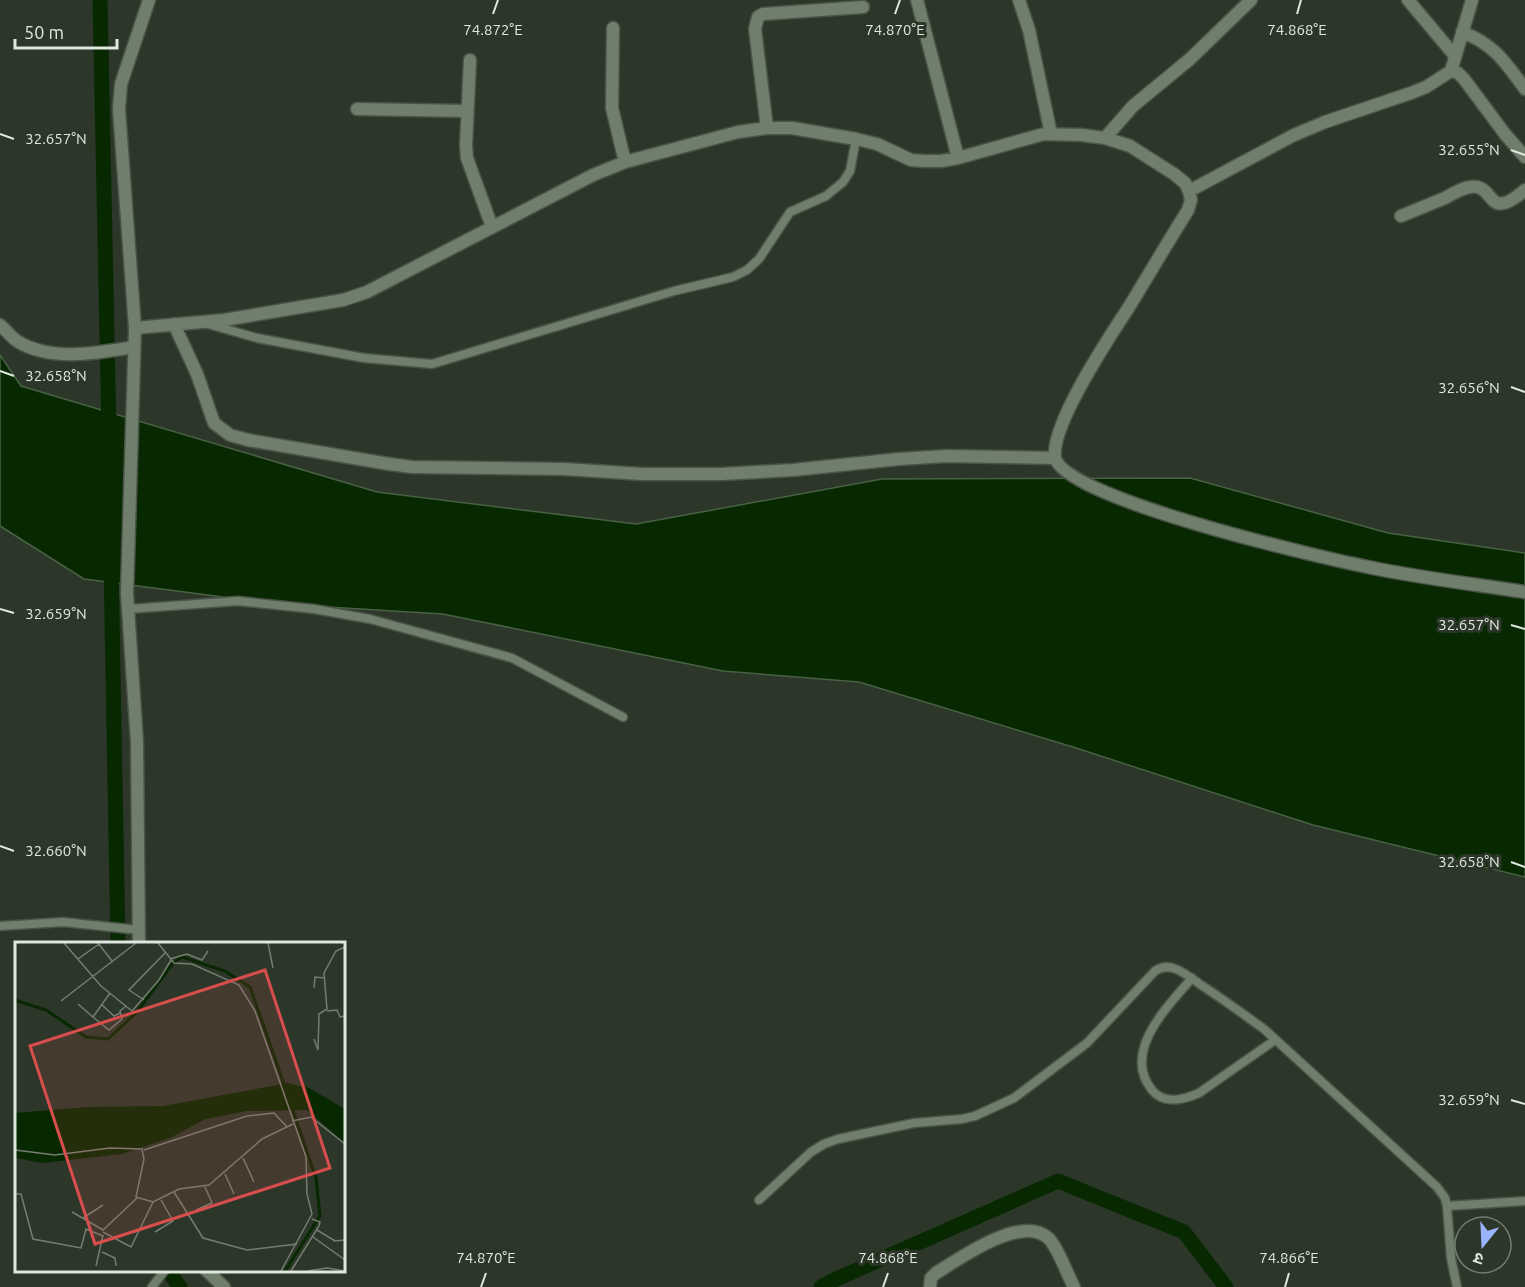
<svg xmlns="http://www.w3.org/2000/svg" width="1525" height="1287" font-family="Ubuntu,'Noto Sans Devanagari',sans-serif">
<rect width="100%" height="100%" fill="#2c372a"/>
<path fill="#072800" stroke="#486143" stroke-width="1.5" d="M 0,355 L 21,386 L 377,492 L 636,524 L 882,479 L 1190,478 L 1388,533 L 1525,553 L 1525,877 L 1313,825 L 1073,747 L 859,682 L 723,671 L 443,614 L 278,604 L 84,579 L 0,526 Z"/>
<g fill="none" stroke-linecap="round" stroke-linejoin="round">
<path stroke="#072800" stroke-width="15" d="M 100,0 L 109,432
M 111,564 L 118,944
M 167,1270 L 180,1287
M 821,1287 L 832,1281 L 1058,1181 L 1184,1232 L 1226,1287"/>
<g stroke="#495347" stroke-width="11">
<path id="service" d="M 208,324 L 257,338 L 364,358 L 432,364 L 674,291 L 733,277 L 747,270 L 759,259 L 790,212 L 826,196 L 843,182 L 850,171 L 856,139
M 129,609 L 238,601 L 314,609 L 370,619 L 512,658 L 623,717
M 0,926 L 63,922 L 139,930
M 1192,978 C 1168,1006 1121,1052 1152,1090 C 1164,1105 1183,1100 1199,1093 L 1275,1040
M 759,1200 L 811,1152 L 824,1144 L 838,1139 L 914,1123 L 962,1119 L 975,1116 L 1014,1098 L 1087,1043 L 1155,971 C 1161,967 1166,966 1173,968 C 1183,971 1193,979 1201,985 C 1223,999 1243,1014 1264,1029 L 1437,1187 L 1445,1198 L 1447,1206 L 1451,1258 L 1457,1287
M 1447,1206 L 1525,1201
M 152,1287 L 165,1270"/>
</g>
<g stroke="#495347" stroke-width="15">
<path id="minor" d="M 917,0 L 958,158
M 1019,0 L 1029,30 L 1051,134
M 1408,0 L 1455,56
M 613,28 L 612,108 L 625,162
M 1462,32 C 1494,44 1506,63 1525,89
M 470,60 L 466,146 L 467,158 L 492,227
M 1451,71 L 1472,0
M 357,109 L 467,111
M 767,128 L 755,29 L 758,17 L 763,14 L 863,7
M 1105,138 L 1133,106 L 1190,59 L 1251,0
M 1189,191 L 1294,135 L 1325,122 L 1411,93 L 1426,87 L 1451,71 L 1458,73 L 1464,79 L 1505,134 L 1525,157
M 1401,216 C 1416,210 1430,204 1445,198 C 1452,194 1462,188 1470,187 C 1497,183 1485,224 1525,190
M 174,324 L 197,374 L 214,423 L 230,435 L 248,440 L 389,464 L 412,467 L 564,469 L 642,474 L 722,474 L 793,470 L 899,459 L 946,456 L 1055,458
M 0,325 C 6,330 11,337 17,341 C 50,362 98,353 134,347
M 135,328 L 224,320 L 343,300 L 367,292 L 593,175 L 625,162 L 738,132 L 767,128 L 792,128 L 856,139 L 877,144 L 911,160 L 924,161 L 941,161 L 958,158 L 1044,134 L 1081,135 L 1105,138 L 1130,146 L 1174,174 L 1185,183 L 1189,191 L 1191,200 L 1188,210 C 1168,242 1149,274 1129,307 C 1110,336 1051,424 1055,457 C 1061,498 1323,558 1368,567 C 1420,578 1473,584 1525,592
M 930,1287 L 931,1278 L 936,1273 C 959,1259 1020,1215 1047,1237 C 1056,1243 1068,1276 1074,1287"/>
</g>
<g stroke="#495347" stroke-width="15">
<path id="tertiary" d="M 139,944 L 137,742 L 127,593 L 135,328 L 119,109 L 121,84 L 149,0
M 206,1270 L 224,1287"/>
</g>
<use href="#service" stroke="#6f7f6b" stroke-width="8"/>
<use href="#minor" stroke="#6f7f6b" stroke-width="12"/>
<use href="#tertiary" stroke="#6f7f6b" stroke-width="12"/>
</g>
<path fill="none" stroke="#e0e7df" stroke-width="2" d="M 493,14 L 498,0M 895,14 L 900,0M 1297,14 L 1301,0M 0,134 L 14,139M 1511,150 L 1525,155M 0,371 L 14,376M 1511,387 L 1525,392M 0,609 L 14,613M 1511,625 L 1525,629M 0,846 L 14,851M 1511,862 L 1525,867M 1511,1100 L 1525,1104M 481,1287 L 486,1273M 883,1287 L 888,1273M 1285,1287 L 1289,1273"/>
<g transform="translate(15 942)">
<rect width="330" height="330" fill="#2c372a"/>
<path d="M 273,141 L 294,146 L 330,167 L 330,201 L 292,168 L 232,169 L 191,177 L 155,196 L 107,212 L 28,221 L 0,216 L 0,171 L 71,165 L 148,164 Z" fill="#072800"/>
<path fill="none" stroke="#072800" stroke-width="3" d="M 0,58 L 31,68 L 71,95 L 93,97 L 122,70 L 158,21 L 167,15 L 210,29 L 235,45 L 270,145M 270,329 L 305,274 L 301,236 L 277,166"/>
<path fill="none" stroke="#747d72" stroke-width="1.5" d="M 49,1 L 86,44 L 117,69 L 144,38 L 156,18M 83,1 L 97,19M 143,1 L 159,21 L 177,22 L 224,43 L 240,69 L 291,215 L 292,252 L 297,272 L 266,329M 253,1 L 258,26M 63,17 L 84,2M 155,17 L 172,12 L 187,18 L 193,9M 299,46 L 300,35 L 310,36M 129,58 L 114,48 L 150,11M 46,59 L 121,1M 63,62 L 78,75 L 95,51M 87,63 L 99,74 L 105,71M 312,69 L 322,68 L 325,75 L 330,74M 78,75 L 94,88 L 107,77 L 105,69 L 111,64M 299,97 L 303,108 L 304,72 L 312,67 L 309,31 L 321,9 L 330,5M 277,179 L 296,175 L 330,202M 0,208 L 40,213 L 95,206 L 127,207 L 129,217 L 121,255 L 138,260 L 164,247 L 194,243 L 247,197 L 278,182M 129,208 L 232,174 L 259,171 L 272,185M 228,216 L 239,240M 210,232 L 219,252M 159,250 L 188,296 L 232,308 L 282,302M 0,252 L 6,252 L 18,297 L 66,306 L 71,287 L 88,294M 181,268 L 197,261 L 190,245M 57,270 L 88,288 L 122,256M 68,276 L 88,263M 302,288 L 320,299 L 330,298M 88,290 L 116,305 L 138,260M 140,290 L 158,279 L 146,258M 298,295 L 330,318M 87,310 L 100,316 L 101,324M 81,324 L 88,293M 276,329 L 304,284 L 305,280 L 297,277M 293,329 L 312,326 L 330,329"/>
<path fill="#d84e4d" fill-opacity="0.15" stroke="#d84e4d" stroke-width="3" d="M 250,28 L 315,226 L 80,302 L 15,104 Z"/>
<rect width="330" height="330" fill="none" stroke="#e0e7df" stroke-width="3"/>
</g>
<g font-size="15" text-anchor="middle" fill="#e0e7df" stroke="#2c372a" stroke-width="6" stroke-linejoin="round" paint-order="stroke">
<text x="493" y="35">74.872°E</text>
<text x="895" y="35">74.870°E</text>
<text x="1297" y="35">74.868°E</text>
<text x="56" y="144">32.657°N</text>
<text x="1469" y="155">32.655°N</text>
<text x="56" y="381">32.658°N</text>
<text x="1469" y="393">32.656°N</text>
<text x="56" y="619">32.659°N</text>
<text x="1469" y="630">32.657°N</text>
<text x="56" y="856">32.660°N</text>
<text x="1469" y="867">32.658°N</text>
<text x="1469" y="1105">32.659°N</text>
<text x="486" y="1263">74.870°E</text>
<text x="888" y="1263">74.868°E</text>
<text x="1289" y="1263">74.866°E</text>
</g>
<g transform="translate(1483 1245) rotate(198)"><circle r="28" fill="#2c372a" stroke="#747d72" stroke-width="1.5"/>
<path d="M0-4.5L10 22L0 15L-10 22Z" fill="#9ab5fd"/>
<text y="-9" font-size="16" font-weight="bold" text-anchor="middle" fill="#e0e7df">उ</text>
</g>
<path d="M15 39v9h102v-9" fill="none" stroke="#e0e7df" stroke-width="3"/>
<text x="24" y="39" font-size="18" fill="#e0e7df" stroke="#2c372a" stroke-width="4.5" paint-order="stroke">50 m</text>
</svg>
